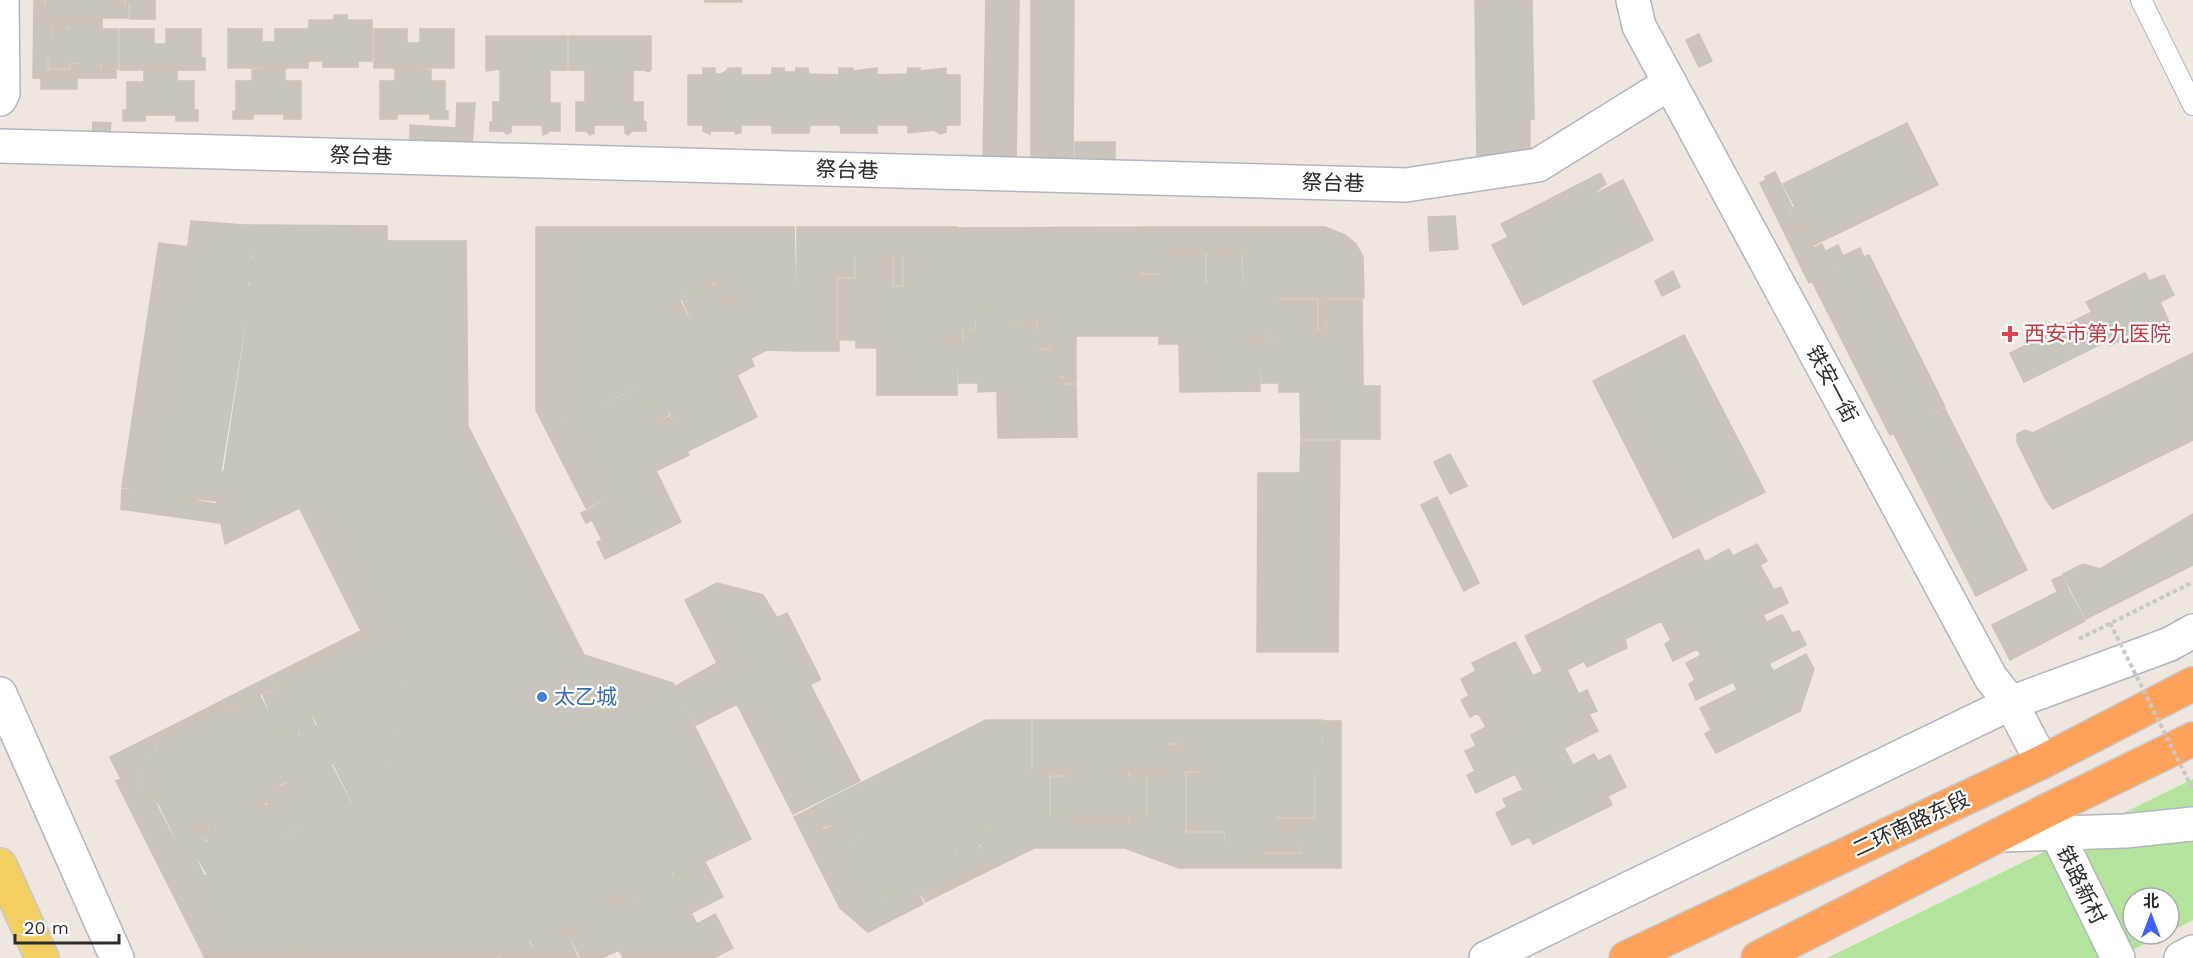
<svg xmlns="http://www.w3.org/2000/svg" width="2193" height="958" font-family="'Work Sans','Noto Sans SC',sans-serif">
<rect width="100%" height="100%" fill="#eee7df"/>
<path fill="#b4e49c" d="M 2193,779 L 2193,920 L 2169,932 L 2169,898 L 2133,898 L 2133,934 L 2165,934 L 2116,958 L 1827,958 Z"/>
<path fill="#c9c5bd" stroke="#cac3b8" stroke-width="1.5" fill-rule="evenodd" d="M 34,0 L 44,0 L 44,4 L 40,4 L 40,19 L 68,19 L 67,27 L 51,28 L 51,57 L 47,57 L 47,70 L 71,70 L 71,64 L 100,64 L 100,69 L 116,71 L 116,78 L 33,78 Z
M 46,0 L 124,0 L 124,5 L 128,5 L 128,18 L 41,18 L 41,5 L 46,5 Z
M 126,0 L 155,0 L 155,19 L 130,19 L 130,4 L 126,4 Z
M 705,0 L 742,0 L 742,2 L 705,2 Z
M 986,0 L 1019,0 L 1016,160 L 983,159 Z
M 1031,0 L 1074,0 L 1073,160 L 1031,160 Z
M 1475,0 L 1532,0 L 1534,119 L 1530,119 L 1530,159 L 1477,160 Z
M 334,15 L 347,15 L 347,20 L 372,20 L 372,61 L 358,61 L 358,67 L 323,67 L 323,61 L 309,61 L 309,20 L 334,20 Z
M 69,19 L 102,19 L 102,29 L 118,29 L 118,69 L 102,69 L 102,63 L 69,62 L 69,68 L 49,68 L 49,58 L 52,58 L 53,29 L 69,29 Z
M 120,29 L 154,29 L 154,44 L 166,44 L 166,29 L 201,29 L 201,58 L 205,58 L 205,70 L 120,70 Z
M 228,29 L 262,29 L 262,42 L 275,42 L 275,29 L 308,29 L 308,68 L 228,68 Z
M 374,29 L 407,29 L 407,43 L 420,43 L 420,29 L 454,29 L 454,68 L 374,68 Z
M 1699,34 L 1712,61 L 1699,67 L 1686,40 Z
M 486,36 L 567,36 L 567,70 L 550,70 L 550,103 L 560,103 L 560,131 L 548,131 L 548,133 L 543,135 L 542,125 L 511,125 L 511,132 L 507,134 L 503,131 L 490,131 L 490,122 L 493,122 L 493,102 L 500,102 L 500,69 L 486,71 Z
M 569,36 L 651,36 L 651,70 L 648,72 L 644,70 L 633,70 L 633,102 L 643,102 L 643,121 L 646,122 L 646,131 L 632,131 L 628,135 L 625,133 L 625,125 L 594,125 L 594,133 L 590,135 L 586,131 L 576,131 L 576,102 L 585,102 L 585,70 L 569,70 Z
M 703,68 L 715,68 L 715,74 L 721,74 L 728,70 L 728,68 L 741,68 L 741,75 L 772,75 L 772,68 L 784,68 L 784,72 L 796,72 L 796,68 L 808,68 L 809,74 L 839,75 L 839,68 L 853,68 L 853,71 L 877,68 L 877,75 L 907,74 L 908,68 L 920,68 L 920,71 L 946,68 L 946,75 L 960,75 L 960,125 L 946,125 L 946,132 L 940,134 L 934,130 L 908,133 L 908,125 L 877,125 L 877,133 L 841,133 L 840,125 L 810,125 L 809,133 L 772,133 L 772,125 L 741,125 L 741,132 L 736,134 L 734,131 L 710,131 L 710,134 L 703,131 L 703,125 L 688,125 L 688,75 L 703,75 Z
M 285,69 L 285,81 L 301,81 L 301,119 L 284,119 L 284,114 L 253,114 L 253,119 L 233,119 L 233,111 L 236,111 L 236,81 L 252,81 L 252,70 Z
M 395,69 L 431,70 L 431,81 L 445,81 L 445,111 L 448,111 L 448,119 L 430,119 L 430,114 L 397,114 L 397,119 L 380,119 L 380,81 L 395,81 Z
M 144,71 L 177,71 L 177,81 L 194,81 L 194,110 L 198,110 L 198,121 L 176,121 L 176,115 L 145,115 L 145,121 L 123,121 L 123,110 L 127,110 L 127,82 L 144,82 Z
M 41,79 L 77,79 L 77,89 L 41,89 Z
M 457,103 L 475,103 L 472,145 L 410,142 L 410,125 L 456,128 Z
M 93,122 L 111,123 L 109,140 L 92,139 Z
M 1907,123 L 1938,185 L 1814,245 L 1804,224 L 1798,227 L 1790,209 L 1795,207 L 1783,184 Z
M 1075,142 L 1115,142 L 1115,161 L 1075,161 Z
M 1775,172 L 1792,207 L 1788,209 L 1797,228 L 1803,225 L 1814,248 L 1822,244 L 1834,271 L 1809,283 L 1760,183 L 1766,180 L 1765,177 Z
M 1599,174 L 1601,174 L 1606,184 L 1586,198 L 1508,237 L 1501,224 Z
M 1623,180 L 1653,240 L 1523,305 L 1492,245 Z
M 1455,216 L 1458,249 L 1430,251 L 1428,217 Z
M 191,221 L 244,225 L 387,226 L 387,241 L 466,241 L 468,427 L 225,544 L 217,502 L 221,473 L 224,471 L 252,289 L 250,281 L 254,255 L 188,245 Z
M 536,227 L 715,227 L 714,282 L 682,297 L 680,301 L 693,326 L 686,330 L 672,303 L 640,319 L 678,395 L 678,397 L 664,403 L 669,415 L 660,420 L 651,404 L 646,407 L 636,387 L 604,403 L 617,431 L 609,435 L 595,409 L 563,424 L 601,501 L 586,508 L 536,410 Z
M 715,227 L 794,227 L 797,351 L 766,350 L 738,294 L 722,301 L 715,288 Z
M 797,227 L 957,227 L 957,342 L 940,342 L 940,255 L 902,255 L 902,285 L 894,285 L 894,255 L 854,255 L 854,277 L 836,277 L 836,341 L 839,341 L 839,351 L 797,351 Z
M 1139,227 L 1140,336 L 1076,336 L 1076,383 L 1065,383 L 1065,376 L 1059,376 L 1059,364 L 1052,364 L 1052,348 L 1038,348 L 1038,322 L 1014,322 L 1014,305 L 975,305 L 975,327 L 962,328 L 962,340 L 958,340 L 958,228 Z
M 1140,227 L 1260,227 L 1260,338 L 1243,338 L 1243,252 L 1205,252 L 1205,284 L 1198,284 L 1198,252 L 1158,252 L 1158,273 L 1140,273 Z
M 1261,227 L 1325,227 L 1345,235 L 1356,244 L 1363,257 L 1364,298 L 1326,298 L 1325,331 L 1319,332 L 1319,298 L 1278,298 L 1278,319 L 1271,319 L 1271,339 L 1261,339 Z
M 159,243 L 251,255 L 252,259 L 248,285 L 251,287 L 216,501 L 164,496 L 216,504 L 220,523 L 121,509 L 122,489 L 164,494 L 122,487 Z
M 1838,245 L 1843,256 L 1860,248 L 1864,257 L 1869,255 L 1945,407 L 1890,435 L 1813,283 L 1836,271 L 1826,251 Z
M 1159,253 L 1197,253 L 1197,285 L 1207,285 L 1207,253 L 1241,253 L 1242,339 L 1260,339 L 1260,391 L 1180,392 L 1179,344 L 1159,344 L 1159,336 L 1141,336 L 1141,275 L 1159,275 Z
M 856,256 L 892,256 L 892,287 L 904,287 L 904,256 L 939,256 L 939,343 L 957,343 L 957,395 L 877,395 L 877,348 L 856,348 L 856,340 L 838,340 L 838,279 L 856,279 Z
M 1673,271 L 1680,287 L 1662,296 L 1655,281 Z
M 2145,273 L 2149,281 L 2164,275 L 2174,295 L 2160,302 L 2169,322 L 2123,344 L 2121,340 L 2109,346 L 2107,341 L 2024,382 L 2010,353 L 2092,312 L 2086,302 Z
M 712,284 L 722,303 L 738,295 L 765,351 L 751,358 L 754,366 L 737,375 L 757,417 L 688,451 L 666,404 L 680,397 L 641,319 L 672,304 L 685,331 L 695,327 L 682,299 Z
M 1279,300 L 1317,300 L 1317,332 L 1327,332 L 1327,300 L 1362,300 L 1363,386 L 1380,386 L 1380,439 L 1301,439 L 1300,392 L 1279,392 L 1279,383 L 1262,383 L 1261,340 L 1273,340 L 1272,320 L 1279,320 Z
M 1013,305 L 1013,324 L 1036,323 L 1037,350 L 1051,350 L 1051,365 L 1058,365 L 1058,378 L 1063,378 L 1064,385 L 1076,385 L 1077,437 L 998,438 L 997,391 L 978,392 L 978,383 L 959,383 L 958,341 L 964,341 L 964,329 L 977,329 L 976,306 Z
M 1684,335 L 1765,492 L 1673,538 L 1593,381 Z
M 2193,353 L 2193,440 L 2053,509 L 2046,500 L 2017,442 L 2017,434 L 2025,430 L 2033,433 Z
M 636,389 L 646,409 L 651,406 L 659,422 L 670,417 L 689,455 L 656,471 L 681,522 L 605,559 L 597,542 L 602,540 L 592,520 L 586,523 L 581,513 L 603,502 L 565,425 L 595,410 L 609,437 L 618,432 L 604,405 Z
M 1945,409 L 2027,570 L 1976,596 L 1894,434 Z
M 469,428 L 584,655 L 673,683 L 751,839 L 675,876 L 671,869 L 631,889 L 635,896 L 622,902 L 618,896 L 580,916 L 582,922 L 534,947 L 530,939 L 494,958 L 332,958 L 323,940 L 305,949 L 302,943 L 271,958 L 205,958 L 116,781 L 121,779 L 110,757 L 361,631 L 300,509 ZM 375,628 L 392,660 L 396,660 L 409,686 L 401,690 L 409,706 L 397,711 L 406,730 L 399,733 L 406,748 L 401,752 L 402,760 L 392,766 L 399,782 L 352,805 L 331,765 L 316,772 L 297,733 L 315,725 L 311,716 L 247,747 L 251,756 L 271,747 L 288,783 L 258,798 L 261,805 L 268,802 L 271,809 L 287,802 L 300,830 L 204,876 L 193,852 L 193,848 L 205,842 L 203,833 L 208,831 L 206,824 L 175,841 L 156,804 L 179,793 L 175,788 L 149,799 L 139,779 L 141,775 L 145,775 L 144,770 L 151,756 L 158,754 L 152,740 L 171,731 L 175,738 L 189,731 L 186,723 L 225,704 L 229,710 L 291,679 L 292,676 L 290,671 L 329,651 L 332,658 L 346,651 L 343,644 Z
M 1301,441 L 1340,441 L 1338,652 L 1257,652 L 1258,473 L 1300,473 Z
M 1450,454 L 1467,486 L 1450,494 L 1434,462 Z
M 1437,497 L 1479,583 L 1464,591 L 1421,505 Z
M 2193,514 L 2193,565 L 2086,619 L 2063,574 L 2083,564 L 2100,569 Z
M 1757,544 L 1767,561 L 1760,565 L 1774,590 L 1781,587 L 1788,603 L 1763,615 L 1767,622 L 1781,615 L 1783,616 L 1792,633 L 1799,631 L 1806,645 L 1770,663 L 1770,666 L 1774,671 L 1806,654 L 1814,669 L 1800,711 L 1716,753 L 1705,734 L 1711,730 L 1700,708 L 1737,690 L 1733,682 L 1696,700 L 1689,684 L 1695,680 L 1686,663 L 1700,656 L 1700,653 L 1697,649 L 1673,661 L 1665,644 L 1671,640 L 1661,621 L 1625,639 L 1627,648 L 1607,657 L 1583,607 L 1699,549 L 1705,562 L 1729,549 L 1733,556 Z
M 2062,576 L 2067,586 L 2057,591 L 2052,580 Z
M 717,583 L 763,595 L 777,618 L 787,613 L 820,678 L 820,680 L 811,684 L 811,686 L 860,781 L 793,814 L 737,704 L 696,725 L 676,686 L 717,663 L 685,600 Z
M 2067,587 L 2085,621 L 2010,660 L 1992,625 Z
M 1582,608 L 1606,658 L 1587,667 L 1584,661 L 1567,670 L 1579,694 L 1587,690 L 1597,711 L 1589,714 L 1598,731 L 1564,748 L 1573,765 L 1594,754 L 1598,761 L 1610,755 L 1626,787 L 1608,796 L 1612,805 L 1533,844 L 1529,837 L 1512,845 L 1496,813 L 1507,807 L 1503,799 L 1523,790 L 1515,774 L 1476,793 L 1467,775 L 1475,771 L 1465,751 L 1476,746 L 1471,735 L 1486,727 L 1478,713 L 1470,717 L 1461,700 L 1469,696 L 1461,679 L 1476,671 L 1472,663 L 1515,642 L 1533,676 L 1543,671 L 1525,636 Z
M 375,629 L 392,661 L 396,661 L 407,686 L 400,690 L 407,705 L 396,710 L 405,730 L 397,733 L 405,748 L 399,751 L 401,760 L 390,766 L 398,781 L 353,803 L 333,763 L 316,770 L 300,736 L 300,733 L 318,725 L 312,714 L 246,746 L 251,758 L 270,748 L 287,781 L 256,798 L 260,806 L 269,805 L 271,810 L 287,803 L 298,829 L 207,874 L 194,852 L 194,849 L 208,842 L 204,834 L 210,830 L 207,823 L 176,839 L 159,804 L 180,794 L 177,787 L 150,798 L 141,779 L 141,777 L 146,776 L 145,770 L 149,762 L 154,756 L 158,756 L 159,752 L 154,740 L 171,732 L 175,739 L 190,732 L 187,724 L 224,706 L 229,712 L 260,696 L 277,730 L 263,695 L 294,679 L 291,671 L 329,653 L 331,660 L 347,652 L 344,644 Z
M 986,720 L 1031,720 L 1031,770 L 1068,770 L 1068,775 L 1049,775 L 1049,815 L 1069,815 L 1069,823 L 1130,823 L 1130,816 L 1148,816 L 1148,777 L 1130,777 L 1130,771 L 1167,771 L 1167,745 L 1180,745 L 1180,760 L 1199,760 L 1199,771 L 1185,771 L 1185,833 L 1223,833 L 1224,861 L 1264,862 L 1264,854 L 1302,854 L 1301,826 L 1276,826 L 1276,819 L 1316,819 L 1316,774 L 1306,774 L 1306,745 L 1323,745 L 1323,721 L 1341,721 L 1341,868 L 1179,868 L 1125,848 L 1034,848 L 925,902 L 925,899 L 990,866 L 990,865 L 923,898 L 913,880 L 879,897 L 853,847 L 865,839 L 860,829 L 842,837 L 836,823 L 823,827 L 813,807 ZM 961,759 L 948,766 L 948,769 L 961,793 L 969,788 L 989,827 L 954,845 L 958,853 L 980,842 L 989,863 L 978,844 L 958,854 L 956,854 L 953,845 L 987,826 L 969,790 L 960,794 L 947,769 L 947,766 Z
M 1033,720 L 1166,720 L 1166,770 L 1128,770 L 1128,778 L 1146,778 L 1146,815 L 1128,815 L 1128,822 L 1070,822 L 1070,814 L 1051,814 L 1051,777 L 1069,777 L 1069,769 L 1033,769 Z
M 1167,720 L 1322,720 L 1321,744 L 1305,744 L 1305,775 L 1314,775 L 1314,817 L 1275,817 L 1275,827 L 1300,827 L 1300,852 L 1263,852 L 1263,861 L 1225,861 L 1225,831 L 1187,831 L 1187,773 L 1200,773 L 1200,759 L 1181,759 L 1181,743 L 1167,743 Z
M 812,808 L 823,830 L 835,825 L 842,838 L 859,830 L 863,839 L 851,846 L 879,899 L 913,881 L 923,904 L 868,932 L 840,908 L 794,817 Z
M 705,862 L 723,897 L 691,913 L 697,924 L 715,914 L 733,948 L 714,958 L 623,958 L 619,950 L 602,958 L 581,958 L 567,931 L 584,922 L 581,916 L 618,898 L 621,904 L 637,897 L 633,889 L 670,871 L 674,878 Z
M 566,932 L 578,958 L 498,958 L 528,941 L 533,949 Z
M 322,941 L 331,958 L 274,958 L 302,944 L 305,950 Z"/>
<g fill="none" stroke-linecap="round" stroke-linejoin="round">
<g stroke="#b2b5c0" stroke-width="22">
<path id="lane" d="M 2141,0 L 2193,105"/>
</g>
<g stroke="#b2b5c0" stroke-width="36">
<path id="street" d="M 0,146 L 1406,185 L 1538,165 L 1670,83
M 2046,811 L 2118,958"/>
</g>
<g stroke="#b2b5c0" stroke-width="36">
<path id="secondary" d="M 1633,0 L 1639,26 L 1991,678 L 2011,703 L 2042,762
M 0,99 L 3,93 L 2,0
M 0,694 L 117,958
M 1999,835 L 2125,831 L 2193,824
M 1486,958 L 2011,703 L 2170,644 L 2193,631
M 2181,958 L 2193,952"/>
</g>
<g stroke="#c8c8c8" stroke-width="36">
<path id="primary" d="M 0,865 L 42,958"/>
</g>
<g stroke="#c8c8c8" stroke-width="36">
<path id="highway" d="M 1626,958 L 2042,762 L 2193,684
M 1758,958 L 2046,811 L 2193,739"/>
</g>
<path stroke="#c8c8c8" stroke-width="4" stroke-dasharray="4.5 3" stroke-linecap="butt" d="M 2079,639 L 2193,582"/>
<use href="#lane" stroke="#fff" stroke-width="20"/>
<use href="#street" stroke="#fff" stroke-width="33"/>
<use href="#secondary" stroke="#fff" stroke-width="33"/>
<use href="#primary" stroke="#f1cf61" stroke-width="33"/>
<use href="#highway" stroke="#fea15a" stroke-width="33"/>
<path stroke="#c8c8c8" stroke-width="4" stroke-dasharray="4.5 3" stroke-linecap="butt" d="M 2110,623 L 2193,790"/>
</g>
<path fill="#e0444e" stroke="#fff" stroke-width="2" d="M2007 325h6v6h6v6h-6v6h-6v-6h-6v-6h6z"/>
<circle fill="#3f7fe0" stroke="#fff" stroke-width="2" cx="542" cy="697" r="6"/>
<g text-anchor="middle" stroke-width="4.5" stroke-linejoin="round" paint-order="stroke">
<g font-size="21" fill="#2c2c2c" stroke="#fff">
<text transform="translate(361 156) rotate(2)" y="7">祭台巷</text>
<text transform="translate(847 170) rotate(2)" y="7">祭台巷</text>
<text transform="translate(1333 183) rotate(2)" y="7">祭台巷</text>
<text transform="translate(1832 384) rotate(62)" y="7">铁安一街</text>
<text transform="translate(1911 824) rotate(-25)" y="7">二环南路东段</text>
<text transform="translate(2081 885) rotate(64)" y="7">铁路新村</text>
</g>
<g font-size="21" fill="#be3a42" stroke="#fff" text-anchor="start">
<text x="2024" y="341">西安市第九医院</text>
</g>
<g font-size="21" fill="#366cbe" stroke="#fff" text-anchor="start">
<text x="554" y="704">太乙城</text>
</g>
</g>
<g transform="translate(2151 916)"><circle r="28" fill="#ffffff" stroke="#ababab" stroke-width="1.5"/>
<path d="M0-4.5L10 22L0 15L-10 22Z" fill="#4062fa"/>
<text y="-9" font-size="16" font-weight="bold" text-anchor="middle" fill="#2c2c2c">北</text>
</g>
<path d="M15 934v9h104v-9" fill="none" stroke="#2c2c2c" stroke-width="3"/>
<text x="24" y="934" font-size="18" fill="#2c2c2c" stroke="#ffffff" stroke-width="4.5" paint-order="stroke">20 m</text>
</svg>
